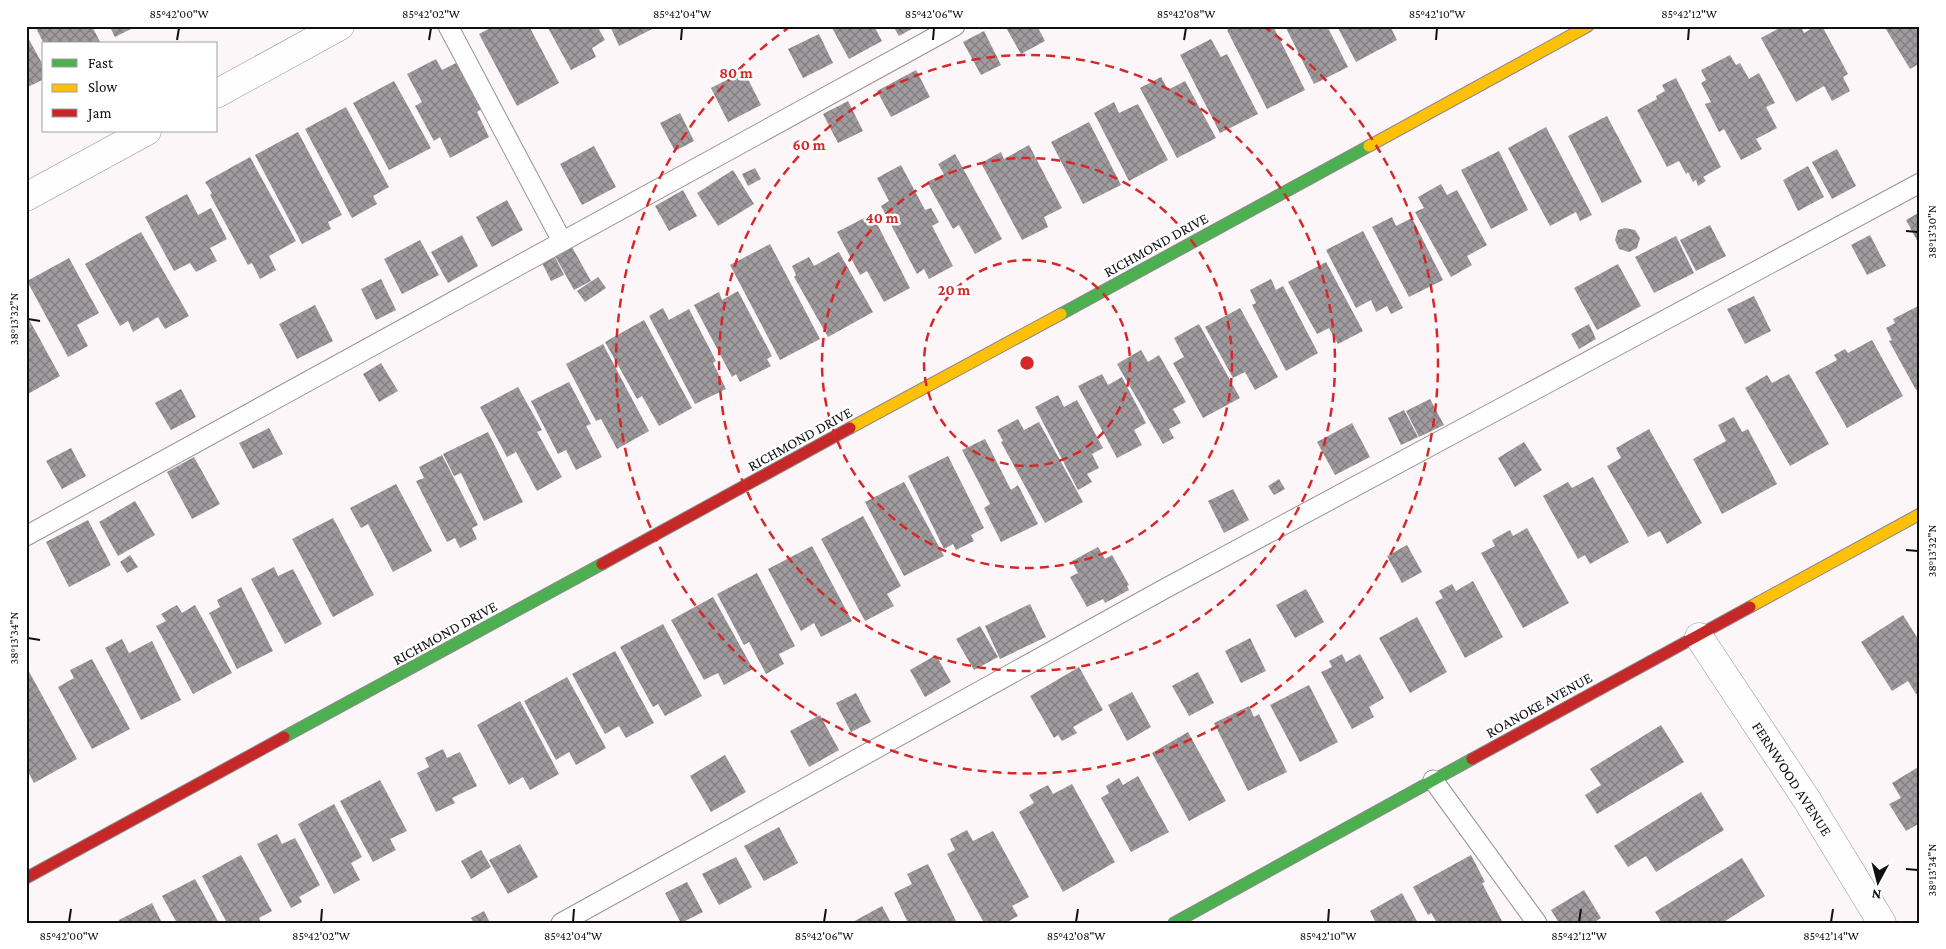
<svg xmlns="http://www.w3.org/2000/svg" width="1946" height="949" font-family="'Crimson Pro',serif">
<defs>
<pattern id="building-cross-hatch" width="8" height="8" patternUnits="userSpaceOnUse" patternTransform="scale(1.25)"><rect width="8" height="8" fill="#a09b9e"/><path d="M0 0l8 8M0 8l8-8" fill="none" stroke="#817d7f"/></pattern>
</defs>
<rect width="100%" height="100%" fill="#fcf6f9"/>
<path fill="url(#building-cross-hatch)" d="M 35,26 L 92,26 L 101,44 L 44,44 Z
M 103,26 L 137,26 L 115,37 L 110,27 L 104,29 Z
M 494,26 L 529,26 L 559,83 L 517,106 L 479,34 Z
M 547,26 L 597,26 L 605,40 L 592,48 L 596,57 L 571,70 Z
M 610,26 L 658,26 L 619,46 Z
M 831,26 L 874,26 L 882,41 L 849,59 Z
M 893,26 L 917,26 L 899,36 Z
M 1005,26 L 1037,26 L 1045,41 L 1021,54 Z
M 1234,26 L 1273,26 L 1305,90 L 1267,109 L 1227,30 Z
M 1285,26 L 1327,26 L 1348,67 L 1314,84 Z
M 1337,26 L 1390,26 L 1397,40 L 1356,62 Z
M 1783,26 L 1801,26 L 1804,33 L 1816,26 L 1822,26 L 1848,74 L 1843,77 L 1850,91 L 1832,101 L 1824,86 L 1796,102 L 1761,38 Z
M 1884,26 L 1920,26 L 1920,63 L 1910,69 Z
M 984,31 L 1001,65 L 981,75 L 963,42 Z
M 26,34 L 44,67 L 44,79 L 26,88 Z
M 819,34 L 833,63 L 803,78 L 788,49 Z
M 1211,39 L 1221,57 L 1227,54 L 1258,114 L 1220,133 L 1180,55 Z
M 1730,55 L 1736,65 L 1740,63 L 1749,79 L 1759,73 L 1775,103 L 1766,107 L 1777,128 L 1756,139 L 1762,149 L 1741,160 L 1724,129 L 1719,132 L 1705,104 L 1711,102 L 1701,83 L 1706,80 L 1701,70 Z
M 436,59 L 442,70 L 458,62 L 483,108 L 477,112 L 489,137 L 450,158 L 440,137 L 434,141 L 415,106 L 422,102 L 407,74 Z
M 916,70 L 930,97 L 891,117 L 877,91 Z
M 744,71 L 761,105 L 728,122 L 711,88 Z
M 1161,77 L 1168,90 L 1185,81 L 1216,138 L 1177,158 L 1140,88 Z
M 1676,78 L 1721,167 L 1703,177 L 1706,181 L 1698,186 L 1696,180 L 1693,182 L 1688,172 L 1686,174 L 1679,161 L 1667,167 L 1637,110 L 1657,99 L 1656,96 L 1665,91 L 1662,85 Z
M 394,81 L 431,148 L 389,170 L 353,103 Z
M 848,101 L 863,131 L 838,143 L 823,114 Z
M 1114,102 L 1119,113 L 1138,104 L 1168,160 L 1129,181 L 1094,113 Z
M 346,107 L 389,187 L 373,196 L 377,204 L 352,218 L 305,129 Z
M 680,113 L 694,141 L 675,151 L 660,123 Z
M 1607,116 L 1642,182 L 1602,203 L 1568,136 Z
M 1089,122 L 1121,185 L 1083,204 L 1051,142 Z
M 1546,127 L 1592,215 L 1580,221 L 1576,212 L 1550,226 L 1508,148 Z
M 298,132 L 342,215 L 328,222 L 331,229 L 302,244 L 255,155 Z
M 1029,145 L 1062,208 L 1044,217 L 1048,227 L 1022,240 L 981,163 L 1001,152 L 1004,159 Z
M 594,146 L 616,187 L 582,205 L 560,164 Z
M 1837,149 L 1856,186 L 1832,199 L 1812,162 Z
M 1499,151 L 1528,210 L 1491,229 L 1461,170 Z
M 955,154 L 1002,239 L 975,254 L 959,225 L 953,229 L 927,182 L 944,174 L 938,164 Z
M 250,157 L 296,241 L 269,256 L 276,270 L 260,279 L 252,263 L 248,265 L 210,195 L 212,193 L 205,182 Z
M 901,165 L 925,210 L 931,208 L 939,222 L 932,226 L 953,266 L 929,279 L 924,269 L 917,274 L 881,206 L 889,201 L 877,178 Z
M 1808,166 L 1824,197 L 1798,211 L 1783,180 Z
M 755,168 L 761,179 L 748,186 L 742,174 Z
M 733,170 L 754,204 L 718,226 L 697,193 Z
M 1441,184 L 1447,195 L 1457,190 L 1487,245 L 1467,256 L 1472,265 L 1451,277 L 1415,212 L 1424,208 L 1418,197 Z
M 683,190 L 697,216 L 669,231 L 655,206 Z
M 187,194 L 198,215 L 211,208 L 227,239 L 210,248 L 217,261 L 196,272 L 190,263 L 174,271 L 145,217 Z
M 507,200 L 523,230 L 492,247 L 476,217 Z
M 1920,212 L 1920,246 L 1906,220 Z
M 872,214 L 910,288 L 884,302 L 867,271 L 860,275 L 837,232 Z
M 1392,217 L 1396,226 L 1412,218 L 1443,280 L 1409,297 L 1372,227 Z
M 1710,225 L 1726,256 L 1696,271 L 1680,240 Z
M 1625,228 L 1635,230 L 1640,238 L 1637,248 L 1629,252 L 1619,249 L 1615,240 L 1618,230 Z
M 1363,231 L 1403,308 L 1391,314 L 1387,306 L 1376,312 L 1371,300 L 1356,308 L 1326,250 Z
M 141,232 L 189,316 L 165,329 L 158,317 L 133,332 L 128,321 L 120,326 L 85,264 Z
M 462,235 L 478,266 L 448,283 L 431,252 Z
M 1870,235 L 1886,266 L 1867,275 L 1851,245 Z
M 1676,236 L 1694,273 L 1654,293 L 1635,257 Z
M 420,240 L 439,275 L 402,294 L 384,259 Z
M 770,244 L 820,339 L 780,360 L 730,265 Z
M 572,247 L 591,281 L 574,290 L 555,256 Z
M 839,252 L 873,312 L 828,337 L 794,277 L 796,275 L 792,266 L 809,257 L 814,266 Z
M 555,257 L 564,275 L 551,281 L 542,263 Z
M 69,258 L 99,313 L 77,325 L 88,346 L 68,357 L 27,281 Z
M 1326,262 L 1363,331 L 1338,344 L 1329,328 L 1317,334 L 1288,282 Z
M 1618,264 L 1641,306 L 1597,330 L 1574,288 Z
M 598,277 L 606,288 L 585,302 L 577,291 Z
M 381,279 L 396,310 L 376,320 L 361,289 Z
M 1271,279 L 1276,290 L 1283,286 L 1318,353 L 1286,371 L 1252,305 L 1256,303 L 1250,290 Z
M 738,291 L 772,356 L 767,359 L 771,366 L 740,382 L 736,374 L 732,377 L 694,305 L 719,292 L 722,300 Z
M 1754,296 L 1771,331 L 1745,344 L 1727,309 Z
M 315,305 L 333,341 L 297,359 L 279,324 Z
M 1920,305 L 1920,389 L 1916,390 L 1889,341 L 1892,340 L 1886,328 L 1895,323 L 1893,319 Z
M 663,308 L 669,320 L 689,309 L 716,361 L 713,363 L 726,389 L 695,404 L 649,316 Z
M 1240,308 L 1278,377 L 1255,390 L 1245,372 L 1233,378 L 1205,327 Z
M 26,314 L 60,376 L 26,395 Z
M 644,320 L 692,408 L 659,426 L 642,396 L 637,399 L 605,342 Z
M 1199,324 L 1240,398 L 1203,418 L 1173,363 L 1184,357 L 1174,338 Z
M 1589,324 L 1596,339 L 1579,349 L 1571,334 Z
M 1872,340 L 1903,396 L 1847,428 L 1815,372 L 1837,360 L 1834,355 L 1845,349 L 1848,353 Z
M 603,344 L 649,431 L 617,449 L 601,419 L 596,421 L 566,364 Z
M 1141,350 L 1148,362 L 1159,355 L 1186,402 L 1173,409 L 1181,423 L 1169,429 L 1174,438 L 1163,444 L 1117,364 Z
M 381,363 L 398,391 L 379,402 L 363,374 Z
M 1102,374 L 1108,385 L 1122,377 L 1146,423 L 1134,430 L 1142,445 L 1117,458 L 1078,386 Z
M 1789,374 L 1829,444 L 1790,466 L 1745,388 L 1767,375 L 1772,383 Z
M 569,382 L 591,424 L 586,426 L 602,457 L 576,470 L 566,450 L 558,454 L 531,401 Z
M 518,387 L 542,430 L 537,432 L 562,477 L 537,491 L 516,452 L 507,457 L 480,407 Z
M 181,389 L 196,417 L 171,430 L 155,403 Z
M 1058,395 L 1064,407 L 1077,400 L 1103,448 L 1092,454 L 1099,468 L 1087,474 L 1092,482 L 1078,490 L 1035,407 Z
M 1430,399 L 1444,425 L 1419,437 L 1406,411 Z
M 1404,410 L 1418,437 L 1401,445 L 1388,418 Z
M 1734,417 L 1742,432 L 1748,429 L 1777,484 L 1722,514 L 1693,459 L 1726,441 L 1718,425 Z
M 1018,419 L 1024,430 L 1039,422 L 1083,502 L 1045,523 L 1001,442 L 1003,441 L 997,430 Z
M 1352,423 L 1370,457 L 1335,475 L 1317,442 Z
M 269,428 L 283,454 L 253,469 L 239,443 Z
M 1649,429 L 1702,523 L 1667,544 L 1660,531 L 1648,537 L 1607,466 L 1621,458 L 1616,448 Z
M 488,432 L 523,502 L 484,521 L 461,473 L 454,476 L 443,454 Z
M 985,439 L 1011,490 L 1018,485 L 1038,524 L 1001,542 L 984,508 L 990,504 L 962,450 Z
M 1524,442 L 1542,470 L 1515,487 L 1498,458 Z
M 71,448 L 86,476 L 62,489 L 46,461 Z
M 442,455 L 478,525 L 472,528 L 477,539 L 460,548 L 455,538 L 447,542 L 416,481 L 424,478 L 419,467 Z
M 948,456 L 984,528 L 971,535 L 974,541 L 956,550 L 953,544 L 944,549 L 908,476 Z
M 194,457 L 220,504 L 192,519 L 167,472 Z
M 1593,477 L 1629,542 L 1590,564 L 1585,555 L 1578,559 L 1543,496 L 1568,482 L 1572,488 Z
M 1279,479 L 1285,489 L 1274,495 L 1268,486 Z
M 904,482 L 944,556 L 904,576 L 865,502 Z
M 396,484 L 432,551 L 393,572 L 368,524 L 361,528 L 350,508 Z
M 1233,489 L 1249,520 L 1224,533 L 1208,501 Z
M 135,501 L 155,535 L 118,556 L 99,522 Z
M 863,516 L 901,586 L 887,594 L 894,606 L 865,621 L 821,539 Z
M 333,518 L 374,595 L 333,617 L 292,539 Z
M 88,520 L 111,565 L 69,587 L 46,542 Z
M 1527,528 L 1569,603 L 1523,628 L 1481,553 L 1495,546 L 1492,540 L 1510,530 L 1513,536 Z
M 1407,545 L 1422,572 L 1402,583 L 1387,556 Z
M 812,546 L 852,621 L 821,637 L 814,623 L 801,631 L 768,569 Z
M 1098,547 L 1105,559 L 1112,555 L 1129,585 L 1127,586 L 1129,590 L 1105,603 L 1103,599 L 1087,607 L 1070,577 L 1078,573 L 1072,561 Z
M 130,555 L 138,567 L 127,573 L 120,562 Z
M 274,567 L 278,576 L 293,569 L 322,624 L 285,644 L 251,579 Z
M 757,573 L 795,646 L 779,654 L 784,664 L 766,674 L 749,642 L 744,645 L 717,594 Z
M 1473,581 L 1503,637 L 1465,658 L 1435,602 L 1443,598 L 1439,591 L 1452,584 L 1456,591 Z
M 241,587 L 273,651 L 237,669 L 209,613 L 220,607 L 217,600 Z
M 1306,589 L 1324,622 L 1295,638 L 1276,605 Z
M 713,597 L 753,669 L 724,685 L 718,673 L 704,680 L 671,620 Z
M 1030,604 L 1046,637 L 1000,659 L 985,626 Z
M 177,605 L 182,613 L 195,605 L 232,673 L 193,694 L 156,626 L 166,621 L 161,614 Z
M 1903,615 L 1920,642 L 1920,692 L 1916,694 L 1908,681 L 1892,691 L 1861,642 Z
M 1417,617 L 1447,672 L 1410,693 L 1379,638 Z
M 663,624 L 702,696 L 665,716 L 658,704 L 653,707 L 620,647 Z
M 980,626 L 998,657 L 974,670 L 956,639 Z
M 1250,638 L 1266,671 L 1241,683 L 1225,651 Z
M 122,639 L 129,653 L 152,641 L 181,700 L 141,720 L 105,648 Z
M 615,651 L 654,723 L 626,738 L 619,726 L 605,734 L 572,674 Z
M 1342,654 L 1346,662 L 1360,654 L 1384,698 L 1369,707 L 1374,717 L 1352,729 L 1321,672 L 1332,667 L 1329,661 Z
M 936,655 L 951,682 L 925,697 L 910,670 Z
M 92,659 L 130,729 L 92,749 L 58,687 L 74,678 L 70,670 Z
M 26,666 L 77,759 L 34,783 L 26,768 Z
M 1079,667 L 1103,710 L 1073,727 L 1077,733 L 1062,741 L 1058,735 L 1054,738 L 1030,696 Z
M 1198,672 L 1214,703 L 1189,716 L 1172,686 Z
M 567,677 L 606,748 L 576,765 L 569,752 L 556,760 L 524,701 Z
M 1309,685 L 1338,742 L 1300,762 L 1270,705 Z
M 1132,692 L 1151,727 L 1127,741 L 1108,705 Z
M 856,693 L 871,722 L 851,732 L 836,703 Z
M 520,701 L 559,774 L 530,790 L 523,777 L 509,785 L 477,725 Z
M 1249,706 L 1254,717 L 1259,714 L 1287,772 L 1248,791 L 1214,723 Z
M 820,715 L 839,750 L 809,767 L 790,731 Z
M 1661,725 L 1684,762 L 1597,814 L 1585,795 L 1601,785 L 1590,769 Z
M 1188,732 L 1226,801 L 1189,821 L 1152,753 Z
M 443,749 L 447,758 L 460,752 L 477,786 L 452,798 L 455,803 L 436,812 L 417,773 L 429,767 L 425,758 Z
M 725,755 L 746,792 L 711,812 L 690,776 Z
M 1920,766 L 1920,823 L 1906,831 L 1889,804 L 1901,798 L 1892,783 Z
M 1138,776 L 1169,832 L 1131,852 L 1101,798 L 1109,793 L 1106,786 L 1119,778 L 1123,785 Z
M 380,780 L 407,831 L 390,839 L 396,850 L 373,862 L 340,801 Z
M 1072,784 L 1115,862 L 1063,892 L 1019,812 L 1034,803 L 1029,795 L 1048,785 L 1053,794 Z
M 1701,792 L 1724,830 L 1656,872 L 1646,856 L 1628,867 L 1614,846 Z
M 334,804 L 362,857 L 351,863 L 360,880 L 334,894 L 298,824 Z
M 779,827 L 798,863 L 764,881 L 744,846 Z
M 967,830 L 973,841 L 993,831 L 1029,897 L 1012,906 L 1018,916 L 1005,923 L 984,923 L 947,854 L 955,850 L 950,839 Z
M 277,834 L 282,844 L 295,838 L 320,885 L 299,897 L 302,902 L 291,908 L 257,844 Z
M 520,844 L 538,877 L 508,894 L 489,860 Z
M 481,850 L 491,867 L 471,879 L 461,861 Z
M 241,855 L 272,911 L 259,918 L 261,923 L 227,923 L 202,876 Z
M 1471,855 L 1485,882 L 1482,883 L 1503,923 L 1437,923 L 1431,913 L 1428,915 L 1413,887 Z
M 736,857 L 752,887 L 719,905 L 702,874 Z
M 1742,858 L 1765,896 L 1722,923 L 1662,923 L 1655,912 Z
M 928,864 L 957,923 L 908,923 L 894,893 L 912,884 L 907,874 Z
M 195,879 L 219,923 L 177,923 L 162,896 Z
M 687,882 L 703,912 L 681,923 L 665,893 Z
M 1584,890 L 1601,918 L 1593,923 L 1559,923 L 1551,910 Z
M 1402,893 L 1418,923 L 1372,923 L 1375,921 L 1370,911 Z
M 152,903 L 162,923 L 120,923 L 119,920 Z
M 882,906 L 891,923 L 851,923 Z
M 484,911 L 490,923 L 474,923 L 471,918 Z"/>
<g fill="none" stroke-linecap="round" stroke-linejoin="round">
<g stroke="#969495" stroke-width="21">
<path id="lane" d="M 448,26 L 562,241
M 26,536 L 955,26
M 1433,780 L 1537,923
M 561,923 L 1166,588 L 1920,183"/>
</g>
<g stroke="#969495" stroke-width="29">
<path id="street" d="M 216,94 L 340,26
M 26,197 L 147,131
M 1699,637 L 1807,800 L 1882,923"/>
</g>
<g stroke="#8d8a8c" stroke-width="13">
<path id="fast" d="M 1061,314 L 1369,146
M 284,737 L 602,564
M 1174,923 L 1472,759"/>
</g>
<g stroke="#8d8a8c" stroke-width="13">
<path id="slow" d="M 1369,146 L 1588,26
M 850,428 L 1061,314
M 1750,607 L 1920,514"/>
</g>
<g stroke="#8d8a8c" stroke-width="13">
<path id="jam" d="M 602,564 L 850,428
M 1472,759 L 1750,607
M 26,878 L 284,737"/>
</g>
<use href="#lane" stroke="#fffefe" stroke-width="19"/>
<use href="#street" stroke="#fffefe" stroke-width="28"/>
<use href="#fast" stroke="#4caf50" stroke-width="11"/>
<use href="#slow" stroke="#ffc107" stroke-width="11"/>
<use href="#jam" stroke="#c62828" stroke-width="11"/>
</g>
<path fill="none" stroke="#101010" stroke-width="2" d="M 177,40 L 179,28M 429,40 L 431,28M 681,40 L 682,28M 933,40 L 934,28M 1184,40 L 1186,28M 1436,40 L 1437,28M 1688,40 L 1689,28M 1906,231 L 1918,232M 28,319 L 40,321M 1906,550 L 1918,551M 28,638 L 40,640M 1906,869 L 1918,870M 69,922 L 71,909M 321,922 L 322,909M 573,922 L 574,909M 824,922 L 826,909M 1076,922 L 1078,909M 1328,922 L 1329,909M 1579,922 L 1581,909M 1831,922 L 1833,909"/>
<g fill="none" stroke="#d62828" stroke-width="2.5" stroke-dasharray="9 6">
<circle cx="1027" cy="363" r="103"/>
<circle cx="1027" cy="363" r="205"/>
<circle cx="1027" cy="363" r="308"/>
<path d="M1263 26A411 411 0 1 1 791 26"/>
</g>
<g text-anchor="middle" stroke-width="5" stroke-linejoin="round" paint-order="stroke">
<g font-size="15" fill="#101010" stroke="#fff">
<text transform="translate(1156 245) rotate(-29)" y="5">RICHMOND DRIVE</text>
<text transform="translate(800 439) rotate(-29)" y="5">RICHMOND DRIVE</text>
<text transform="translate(445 633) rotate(-29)" y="5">RICHMOND DRIVE</text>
<text transform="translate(1539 705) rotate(-29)" y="5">ROANOKE AVENUE</text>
<text transform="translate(1792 779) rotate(57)" y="5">FERNWOOD AVENUE</text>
</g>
</g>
<circle cx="1027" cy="363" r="8" fill="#d62828" stroke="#fff" stroke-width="2.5"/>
<g font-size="15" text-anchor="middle" font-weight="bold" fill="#d62828" stroke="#fff" stroke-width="5" stroke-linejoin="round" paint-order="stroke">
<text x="736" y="78">80 m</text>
<text x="809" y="150">60 m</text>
<text x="882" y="223">40 m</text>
<text x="954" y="295">20 m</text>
</g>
<rect width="1946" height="949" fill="none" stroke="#ffffff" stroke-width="55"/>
<rect x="42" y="42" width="175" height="90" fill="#ffffff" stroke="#9f9f9f"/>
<rect x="52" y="59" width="25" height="8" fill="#4caf50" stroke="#9f9f9f"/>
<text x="88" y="68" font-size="15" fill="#101010">Fast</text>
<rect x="52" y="84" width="25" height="8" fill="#ffc107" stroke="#9f9f9f"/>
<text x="88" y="92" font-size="15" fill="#101010">Slow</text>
<rect x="52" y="109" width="25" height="8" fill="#c62828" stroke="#9f9f9f"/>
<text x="88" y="118" font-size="15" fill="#101010">Jam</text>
<g transform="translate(1878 882) rotate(187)" stroke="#ffffff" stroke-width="4" paint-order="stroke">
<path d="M0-4L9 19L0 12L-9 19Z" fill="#101010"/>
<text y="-8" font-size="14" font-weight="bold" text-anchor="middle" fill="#101010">N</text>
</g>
<rect x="28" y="28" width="1890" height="894" fill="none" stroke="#101010" stroke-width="2"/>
<g font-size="12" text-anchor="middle" fill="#101010">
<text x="179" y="18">85°42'00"W</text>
<text x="431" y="18">85°42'02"W</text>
<text x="682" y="18">85°42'04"W</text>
<text x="934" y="18">85°42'06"W</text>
<text x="1186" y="18">85°42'08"W</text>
<text x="1437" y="18">85°42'10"W</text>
<text x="1689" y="18">85°42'12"W</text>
<text transform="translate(1932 232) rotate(-90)" y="4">38°13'30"N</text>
<text transform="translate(14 319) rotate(-90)" y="4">38°13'32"N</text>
<text transform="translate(1932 551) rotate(-90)" y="4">38°13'32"N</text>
<text transform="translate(14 638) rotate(-90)" y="4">38°13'34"N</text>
<text transform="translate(1932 870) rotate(-90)" y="4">38°13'34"N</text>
<text x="69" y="940">85°42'00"W</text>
<text x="321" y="940">85°42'02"W</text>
<text x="573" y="940">85°42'04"W</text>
<text x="824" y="940">85°42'06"W</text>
<text x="1076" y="940">85°42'08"W</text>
<text x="1328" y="940">85°42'10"W</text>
<text x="1579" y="940">85°42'12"W</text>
<text x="1831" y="940">85°42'14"W</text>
</g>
</svg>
